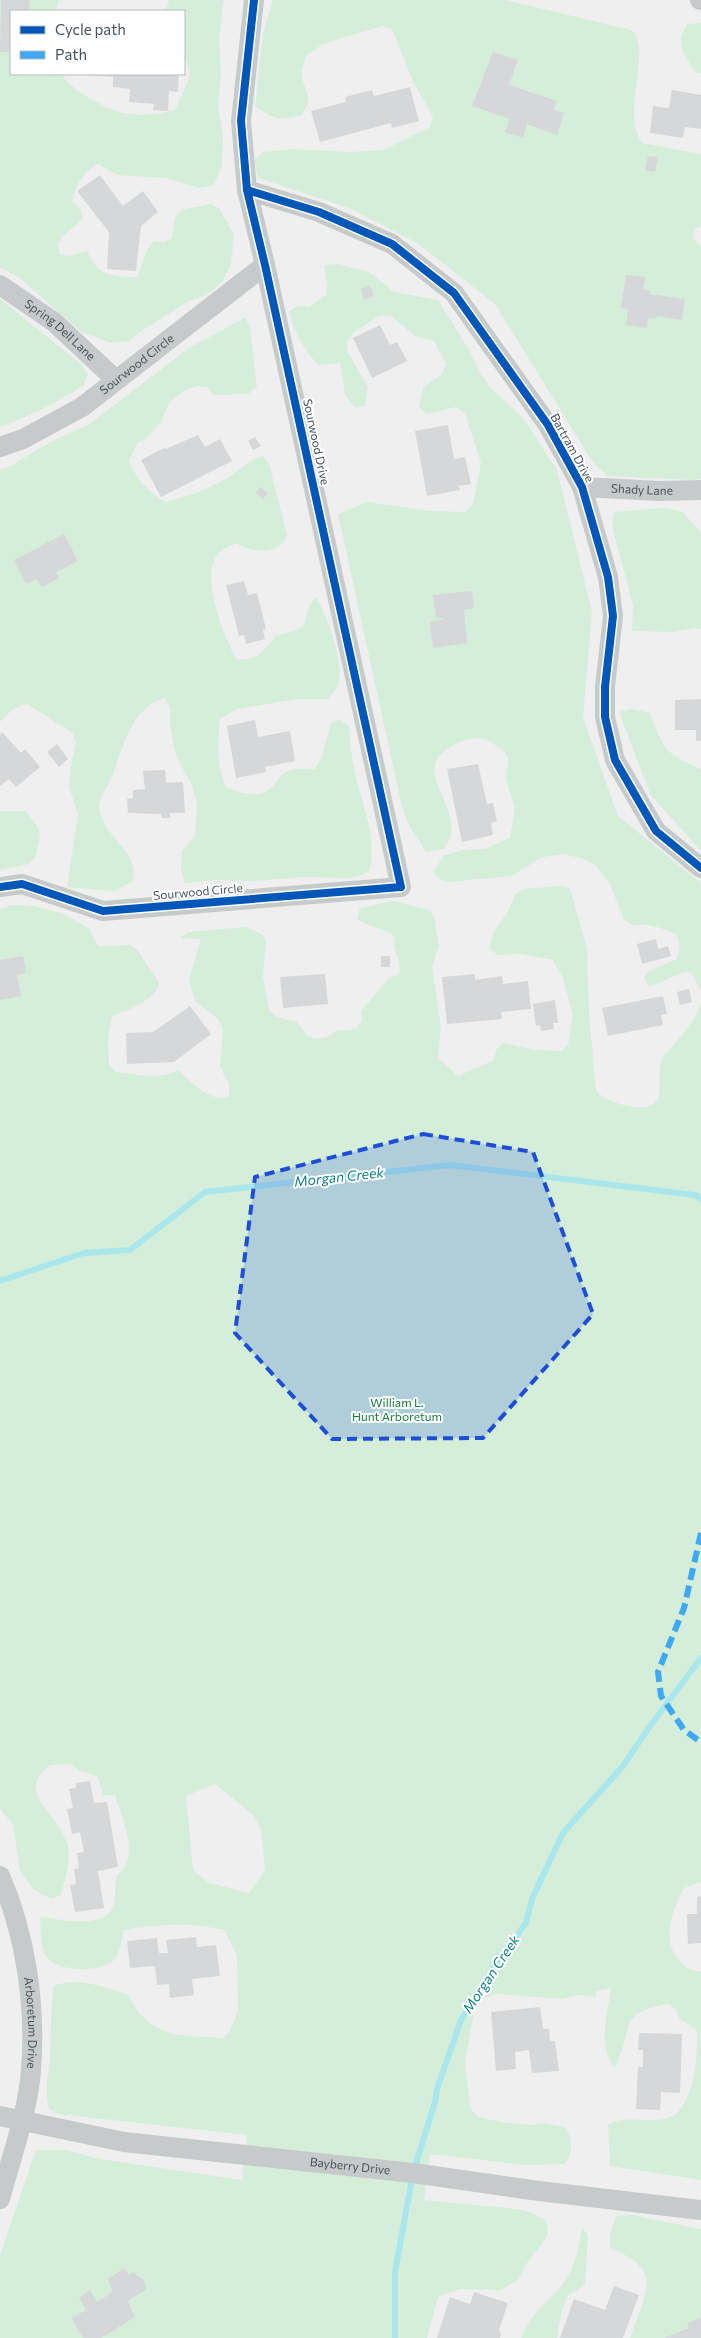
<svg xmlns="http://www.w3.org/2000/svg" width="701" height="2338" font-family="Commissioner,sans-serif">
<rect width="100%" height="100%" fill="#f0efef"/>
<path fill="#d4eeda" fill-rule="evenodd" d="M 0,0 L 59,0 L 56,11 L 11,11 L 11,74 L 62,74 C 67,87 102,107 116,111 C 134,117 157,115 175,110 L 188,82 L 190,72 L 184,56 L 184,11 L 161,11 L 167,7 L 169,0 L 224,0 L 219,38 L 221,74 L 218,107 L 223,136 L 222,166 L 214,185 L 199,188 L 166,178 L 117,175 L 99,164 C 84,170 75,187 72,201 L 81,209 L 83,219 L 63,236 L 58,244 L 60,254 L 68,256 L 87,251 C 100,278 108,274 136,278 C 145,263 141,255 154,241 L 164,242 L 172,238 L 175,217 L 182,210 L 211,204 L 219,208 L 234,235 L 231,265 L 222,282 L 207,295 L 187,302 L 143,330 L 129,341 L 110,343 L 80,331 L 21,279 L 0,267 Z
M 273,0 L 505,0 L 632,30 C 653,53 620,111 642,143 L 701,154 L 701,225 L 695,229 L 692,238 L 701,246 L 701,479 L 692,480 L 607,476 L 592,461 L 495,304 L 417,243 L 349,208 L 258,178 L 254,160 L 264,152 L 291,149 L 350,152 L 383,150 L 430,127 L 433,117 L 412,79 L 392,29 L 382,26 L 323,44 L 306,56 C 304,62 301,70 302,76 C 305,94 314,95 302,115 C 278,121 275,120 255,106 L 263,34 Z
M 701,23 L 701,73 L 695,72 C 684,55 674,42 687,24 Z
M 337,264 L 369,272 L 394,292 L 438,300 L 468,348 L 482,376 L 491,388 L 524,419 L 557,470 L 592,612 L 583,717 L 618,816 L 701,883 L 701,991 L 691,972 C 674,972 666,983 649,986 L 644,978 L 649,971 L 677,959 L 680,947 L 677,935 C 662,929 650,922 634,926 L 624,920 L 610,884 L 596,866 L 587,860 L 564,854 L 543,857 L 511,876 L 450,882 L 440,880 L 433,872 L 444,855 L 463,850 L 485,849 L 510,838 C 511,828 515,817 514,807 C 513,797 507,787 506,777 C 506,771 509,764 508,758 C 506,753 502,750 498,747 C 494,745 489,740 485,739 C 468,735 443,747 436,762 C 426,786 468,817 444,849 L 426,852 L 410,827 L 402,807 L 338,514 L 368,502 L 430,511 L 465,512 L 473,504 L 481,463 L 465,413 L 456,407 L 427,414 L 419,407 L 423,388 L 442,374 L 446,364 L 434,341 L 415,336 L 391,316 L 379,316 L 353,333 L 347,342 L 348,352 L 368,387 L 365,406 L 355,408 L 345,395 L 340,363 L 318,365 C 304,349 293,332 289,311 L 298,306 L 309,307 L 326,295 L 327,285 L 324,265 Z
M 0,299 L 81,364 L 88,374 L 84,385 C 57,403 30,416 0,427 Z
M 245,318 L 250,326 L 257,387 L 248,394 L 213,395 L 207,387 L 197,386 L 185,390 L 170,402 L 161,422 L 147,438 L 138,443 L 129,461 C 137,480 148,491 165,502 C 187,497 207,490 227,478 C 240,471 249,459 263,456 L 269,464 L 287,535 C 281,556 251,553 236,543 C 231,546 223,549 219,553 C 198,574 225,638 236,659 C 256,662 265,650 276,635 C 321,627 295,621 316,597 C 327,615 343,660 339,681 C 338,687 332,694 328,699 L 297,699 L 237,709 L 220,719 C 218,742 216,765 226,787 C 239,793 259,799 271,788 C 276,784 278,777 284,773 C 292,767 305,769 315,769 L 322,756 L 331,723 L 340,719 L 349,726 C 350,740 351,754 354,768 C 360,802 379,836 369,871 L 359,876 L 348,878 L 304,877 L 254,881 L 219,880 L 185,883 L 181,871 L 182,851 L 195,836 L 197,804 L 192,786 L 176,756 L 170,726 L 170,707 L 164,698 C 131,709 124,745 113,774 C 109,787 96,799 100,813 C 108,840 141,854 132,882 L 114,891 L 67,887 L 78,814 L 69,787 L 71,765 L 76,743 L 73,733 L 27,704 L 13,709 L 0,722 L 0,470 L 12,465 L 50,442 L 88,425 L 189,348 Z
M 664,508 L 683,512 L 701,533 L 701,629 L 694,628 L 673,632 L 632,631 L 633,606 L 614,533 L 612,523 L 614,512 Z
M 631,709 L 650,713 C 664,750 664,753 701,769 L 701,851 L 650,794 L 619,712 Z
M 0,811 L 26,811 L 38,827 L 40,836 L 36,856 L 29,864 L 0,870 Z
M 560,886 L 570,888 L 587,949 L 589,1012 L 596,1091 C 607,1102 650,1118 658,1098 C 662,1086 657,1071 662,1059 C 664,1055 669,1051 672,1047 C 683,1033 696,1020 701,1003 L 701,1882 L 684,1888 C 671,1911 660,1945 683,1964 C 690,1970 693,1971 701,1971 L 701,2180 L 610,2166 L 608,2125 C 622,2116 637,2121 653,2120 C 659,2120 671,2118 675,2115 C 696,2096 697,2057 697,2031 L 679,2018 L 676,2009 L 668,2004 C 613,2013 636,2032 614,2067 C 597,2047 608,2012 611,1988 L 596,1991 L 596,1997 L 579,1995 L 563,1999 L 496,1994 L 476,2001 L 465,2062 L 470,2108 L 478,2117 L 501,2122 L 531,2125 L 542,2123 L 565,2127 C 573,2138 573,2154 565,2164 L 525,2165 L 430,2154 L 424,2200 L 517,2209 L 530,2212 L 544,2219 L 548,2227 L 547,2237 L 527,2263 L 518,2280 L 501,2290 L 460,2289 L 438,2297 L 427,2338 L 0,2338 L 0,2255 L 36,2150 L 66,2150 L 100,2159 L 242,2180 L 247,2135 L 57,2114 L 49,2109 C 44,2085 49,2078 50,2056 C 51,2032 51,2010 53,1986 C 78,1976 102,1987 127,1994 C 151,2039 177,2035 223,2038 L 230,2031 L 238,2010 L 237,1955 L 224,1930 C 190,1922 158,1924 124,1930 C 122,1938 120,1953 115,1959 C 103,1973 61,1972 48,1959 C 40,1950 41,1928 40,1917 C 59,1919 104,1930 113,1907 C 116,1898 115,1885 116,1876 C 142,1858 122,1819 115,1795 L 103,1795 L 98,1777 L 79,1770 L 71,1764 L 50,1765 C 13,1794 60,1813 68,1846 C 71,1862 65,1880 61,1895 L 51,1899 L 34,1890 L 20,1871 L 13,1825 L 0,1808 L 0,909 L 12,905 L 35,906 L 64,914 L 90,929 L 98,946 L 130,945 L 138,951 L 159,983 C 154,1002 128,1009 112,1017 L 108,1037 L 109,1065 L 116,1072 C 136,1074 160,1081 178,1070 C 193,1083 208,1102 229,1097 L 229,1085 L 220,1067 L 223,1028 L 218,1019 L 195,1001 L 189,980 L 201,939 L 180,938 L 188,932 L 245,927 L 262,934 L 266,942 L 263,976 L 269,1010 L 276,1017 L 297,1022 L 307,1036 L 316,1039 L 327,1037 L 335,1031 L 356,1029 L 362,1021 L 361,1011 L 388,979 L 399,974 C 402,960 392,951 395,937 C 384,927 370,928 357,919 L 360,908 L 394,901 L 429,910 L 434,917 L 439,947 L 432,966 L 441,1028 L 438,1058 L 458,1076 L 494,1060 L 496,1050 L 503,1043 L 536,1050 L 561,1051 L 568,1045 L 573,1015 L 563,978 L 553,960 L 522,954 L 498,955 L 490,950 C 489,928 511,916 514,895 L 523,889 ZM 215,1784 L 253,1815 L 261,1829 L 265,1870 L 249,1893 L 209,1883 L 193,1870 L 186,1796 Z
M 631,2215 L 701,2229 L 701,2338 L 630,2338 C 635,2321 653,2288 644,2272 C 638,2260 621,2253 610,2247 L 610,2235 L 616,2216 Z
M 582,2228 L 588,2235 L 585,2285 L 568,2295 L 561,2314 L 557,2338 L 521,2338 C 533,2311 540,2309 559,2289 C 574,2273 579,2248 582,2228 Z"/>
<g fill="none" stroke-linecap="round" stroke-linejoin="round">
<path stroke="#a9e7ec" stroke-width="6" d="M 0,1281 L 84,1253 L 130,1250 L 205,1192 L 450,1165 L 695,1195 L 701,1199
M 395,2338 L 395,2272 L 413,2173 L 435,2102 L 437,2089 L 461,2020 L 495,1965 L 526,1923 L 532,1899 L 563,1833 L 623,1766 L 650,1726 L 701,1658"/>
</g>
<path fill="#d6d7d8" d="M 1,0 L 30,0 L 29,11 L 11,11 L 11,52 L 0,52 Z
M 493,52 L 518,60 L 509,85 L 557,101 L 554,110 L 564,113 L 557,135 L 527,124 L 523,138 L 505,132 L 510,119 L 472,106 Z
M 90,74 L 179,74 L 178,92 L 169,91 L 168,111 L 153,110 L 154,104 L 129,102 L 130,89 L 113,87 L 113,77 L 90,75 Z
M 410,87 L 419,121 L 392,128 L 391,123 L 320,142 L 311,111 L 346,102 L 345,97 L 372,90 L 374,96 Z
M 672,90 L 701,95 L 701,129 L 685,127 L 683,138 L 650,133 L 653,106 L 669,108 Z
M 648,156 L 658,157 L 655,172 L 645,170 Z
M 100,175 L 123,206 L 143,191 L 158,212 L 141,226 L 136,271 L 107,269 L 109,232 L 77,191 Z
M 626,275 L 645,277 L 643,289 L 651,291 L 650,294 L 685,299 L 682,320 L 657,316 L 657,319 L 648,318 L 647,328 L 626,325 L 628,309 L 621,308 Z
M 370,286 L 374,296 L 364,299 L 361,289 Z
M 380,325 L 390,345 L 397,342 L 407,361 L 372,378 L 353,338 Z
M 448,425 L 454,459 L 465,457 L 471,484 L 459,486 L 460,490 L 427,496 L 415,431 Z
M 198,435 L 205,447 L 220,439 L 232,461 L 161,497 L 141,460 L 164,448 L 166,449 Z
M 255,437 L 261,446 L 253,450 L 248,441 Z
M 260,487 L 268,493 L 263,499 L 256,493 Z
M 64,534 L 78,561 L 56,572 L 59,578 L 42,587 L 37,579 L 26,584 L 14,560 Z
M 244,581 L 248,595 L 257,593 L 266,629 L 263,630 L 265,639 L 246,644 L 244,635 L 239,636 L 226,585 Z
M 472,591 L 474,608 L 464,610 L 467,643 L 433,648 L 430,622 L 445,619 L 436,617 L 433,595 Z
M 701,699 L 701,741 L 696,741 L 696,730 L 675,730 L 675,700 Z
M 255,720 L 258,737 L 290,731 L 295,761 L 265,767 L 266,772 L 236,778 L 227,726 Z
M 2,732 L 21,753 L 25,749 L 40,767 L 16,787 L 9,779 L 0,786 L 0,734 Z
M 57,744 L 68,759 L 59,767 L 47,752 Z
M 478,764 L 487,804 L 493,803 L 497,821 L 491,823 L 493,835 L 462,842 L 447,769 Z
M 165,770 L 166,783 L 183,782 L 185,813 L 170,813 L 170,818 L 162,818 L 161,814 L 128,813 L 127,799 L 133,798 L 133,790 L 145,789 L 143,771 Z
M 656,939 L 658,949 L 668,946 L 671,956 L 642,964 L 637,944 Z
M 23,956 L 26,973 L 17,975 L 21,996 L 0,1000 L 0,960 Z
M 381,956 L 390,956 L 390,967 L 381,967 Z
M 325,974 L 328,1004 L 283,1008 L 280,977 Z
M 475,974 L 475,980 L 502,976 L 503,984 L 528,981 L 531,1009 L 501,1012 L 502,1019 L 447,1024 L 442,977 Z
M 689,989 L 692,1002 L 680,1005 L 677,992 Z
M 663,996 L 667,1014 L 661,1015 L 663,1025 L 608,1036 L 602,1008 Z
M 555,1000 L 558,1023 L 553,1023 L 554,1029 L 541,1031 L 540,1025 L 536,1026 L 533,1004 Z
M 190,1006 L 211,1034 L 174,1062 L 127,1064 L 126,1033 L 153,1032 Z
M 90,1781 L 94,1803 L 107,1802 L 118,1867 L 98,1871 L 104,1908 L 75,1912 L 70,1885 L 76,1884 L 74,1869 L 79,1868 L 77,1853 L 84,1852 L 80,1832 L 72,1834 L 67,1809 L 73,1808 L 69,1789 L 76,1788 L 76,1783 Z
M 701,1896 L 701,1943 L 688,1944 L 687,1914 L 697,1914 L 697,1897 Z
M 196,1937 L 197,1947 L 216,1945 L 220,1976 L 192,1979 L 194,1995 L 170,1998 L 169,1984 L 157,1985 L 155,1966 L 130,1968 L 127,1941 L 157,1938 L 159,1953 L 168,1953 L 166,1940 Z
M 540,2007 L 543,2029 L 549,2029 L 550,2041 L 555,2041 L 559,2071 L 532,2073 L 529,2050 L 515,2052 L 516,2069 L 496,2071 L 491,2012 Z
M 639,2033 L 682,2034 L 680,2093 L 661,2092 L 660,2110 L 636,2109 L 638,2067 L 643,2067 L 643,2050 L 638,2050 Z
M 124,2268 L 129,2275 L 133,2272 L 144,2280 L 146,2289 L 128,2301 L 135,2317 L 101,2338 L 83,2338 L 72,2318 L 86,2310 L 79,2298 L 90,2290 L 97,2302 L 113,2292 L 108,2279 Z
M 614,2286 L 639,2295 L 623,2338 L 560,2338 L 574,2299 L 605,2310 Z
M 474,2292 L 508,2303 L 499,2330 L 501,2334 L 500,2338 L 437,2338 L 450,2297 L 470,2304 Z
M 701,2318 L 701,2338 L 664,2338 L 689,2328 L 687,2323 Z"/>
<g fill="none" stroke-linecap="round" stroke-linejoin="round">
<g stroke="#c7cacb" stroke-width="20">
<path d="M 700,0 L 701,0"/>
<path d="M 247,190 L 319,212 L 392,244 L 454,293 L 548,425 L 582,487 L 608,577 L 613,616 L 605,687 L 605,717 L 615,760 L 656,831 L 701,868"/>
<path id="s1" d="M 0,285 L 54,322 L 115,379"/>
<path id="s2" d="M 0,447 L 23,439 L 82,407 L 265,265"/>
<path id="s3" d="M 582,487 L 659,491 L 701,490"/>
<path d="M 0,887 L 22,884 L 103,911 L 401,887 L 265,265 L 247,190 L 241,121 L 254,0"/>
<path id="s4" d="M 0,1876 C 26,1935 36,2006 31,2070 C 28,2113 11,2157 0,2199"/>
<path id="s5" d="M 0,2116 L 124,2142 L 413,2173 L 539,2191 L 701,2210"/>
</g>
<path stroke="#3fa9f5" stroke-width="6" stroke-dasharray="12 6" stroke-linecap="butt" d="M 701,1533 L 684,1608 L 658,1672 L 661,1696 L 684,1730 L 701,1742"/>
<g stroke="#fff" stroke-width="11">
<path id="cycleway" d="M 247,190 L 319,212 L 392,244 L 454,293 L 548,425 L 582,487 L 608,577 L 613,616 L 605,687 L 605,717 L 615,760 L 656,831 L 701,868
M 0,887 L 22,884 L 103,911 L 401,887 L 265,265 L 247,190 L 241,121 L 254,0"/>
</g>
<use href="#cycleway" stroke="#0057b8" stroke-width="8"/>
</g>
<path fill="#1d4ed8" fill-opacity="0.2" stroke="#1d4ed8" stroke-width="4" stroke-dasharray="10 6" stroke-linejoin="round" d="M 423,1134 L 533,1152 L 593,1314 L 483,1438 L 332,1439 L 235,1333 L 255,1177 Z"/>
<g text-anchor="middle" stroke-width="4" stroke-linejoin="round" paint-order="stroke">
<g font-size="12" fill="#47545b" stroke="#fff">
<text dy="4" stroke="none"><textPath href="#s1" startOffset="75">Spring Dell Lane</textPath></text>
<text dy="4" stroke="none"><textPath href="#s2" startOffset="161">Sourwood Circle</textPath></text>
<text transform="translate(316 442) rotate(78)" y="4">Sourwood Drive</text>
<text transform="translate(572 448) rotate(61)" y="4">Bartram Drive</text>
<text dy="4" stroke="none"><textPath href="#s3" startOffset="60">Shady Lane</textPath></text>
<text transform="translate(198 892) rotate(-5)" y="4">Sourwood Circle</text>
<text dy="4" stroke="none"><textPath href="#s4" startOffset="151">Arboretum Drive</textPath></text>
<text dy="4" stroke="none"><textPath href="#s5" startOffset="354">Bayberry Drive</textPath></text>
</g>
<g font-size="12" fill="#187c3d" stroke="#fff">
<text x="397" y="1407">William L.<tspan x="397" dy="14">Hunt Arboretum</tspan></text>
</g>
<g font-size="14" font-style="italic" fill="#0f7f89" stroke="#fff">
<text transform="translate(339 1177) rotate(-6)" y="5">Morgan Creek</text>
<text transform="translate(491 1974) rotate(-56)" y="5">Morgan Creek</text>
</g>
</g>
<rect x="10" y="10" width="175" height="65" fill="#ffffff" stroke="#b5bbbd"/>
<rect x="20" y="26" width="25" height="8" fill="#0057b8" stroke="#b5bbbd"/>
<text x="55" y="35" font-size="15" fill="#47545b">Cycle path</text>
<rect x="20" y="51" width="25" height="8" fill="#3fa9f5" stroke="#b5bbbd"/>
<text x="55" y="60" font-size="15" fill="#47545b">Path</text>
</svg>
